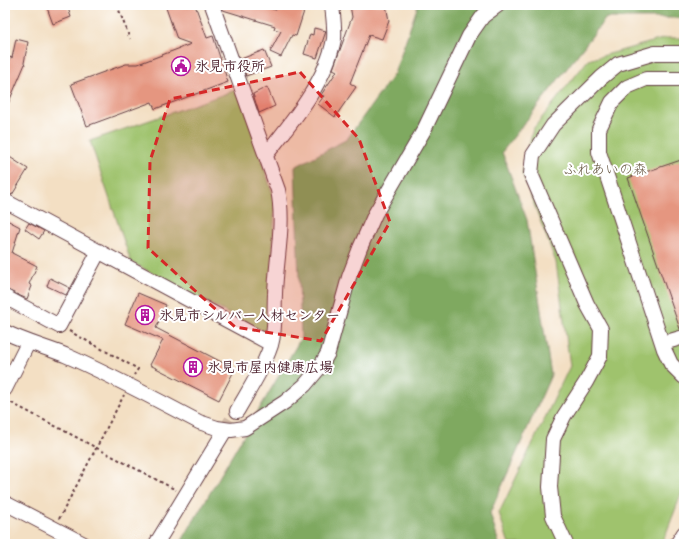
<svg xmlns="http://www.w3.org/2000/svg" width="689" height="549" font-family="'Comic Neue','Klee One',sans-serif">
<rect width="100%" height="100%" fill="#fff"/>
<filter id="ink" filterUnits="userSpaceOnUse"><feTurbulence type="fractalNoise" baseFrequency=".025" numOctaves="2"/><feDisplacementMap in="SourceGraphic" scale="8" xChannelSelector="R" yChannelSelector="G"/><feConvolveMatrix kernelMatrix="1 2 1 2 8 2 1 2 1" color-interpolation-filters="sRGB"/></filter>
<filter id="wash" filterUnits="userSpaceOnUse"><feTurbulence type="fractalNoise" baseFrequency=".012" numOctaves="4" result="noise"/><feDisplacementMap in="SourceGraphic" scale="16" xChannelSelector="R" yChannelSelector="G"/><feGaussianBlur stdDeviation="0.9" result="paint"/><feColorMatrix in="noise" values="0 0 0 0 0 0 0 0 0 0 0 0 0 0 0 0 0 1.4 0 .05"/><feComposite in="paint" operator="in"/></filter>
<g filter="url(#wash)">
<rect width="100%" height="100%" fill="#f3dfc3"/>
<path fill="#9fc36d" stroke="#74714c" d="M 666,38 L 684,38 L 684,487 L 662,544 L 509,544 L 499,513 L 570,366 L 556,262 L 522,173 L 533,129 L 588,60 Z
M 239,89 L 275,201 L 270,323 L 263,332 L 131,262 L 90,141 Z"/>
<path fill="#7fa960" stroke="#646446" d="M 418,5 L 684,5 L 684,18 L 606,18 L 502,152 L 527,220 L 551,375 L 490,513 L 499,544 L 180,544 L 301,338 L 295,167 L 347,139 L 394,74 Z"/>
<g id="blocks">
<path fill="#e59680" d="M 46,5 L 67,5 L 71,17 L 53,24 Z
M 165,5 L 195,5 L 207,38 L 213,36 L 228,82 L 155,109 L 152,102 L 87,126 L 71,84 L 126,64 L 138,64 L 191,44 L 177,39 Z
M 221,5 L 258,5 L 276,10 L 276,5 L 306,5 L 296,36 L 292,35 L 281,57 L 270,52 L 281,31 L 274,29 L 275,26 L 223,10 Z
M 350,5 L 386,5 L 389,21 L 382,39 L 369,35 L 350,83 L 356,87 L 335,117 L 318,104 L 324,96 L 321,95 L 337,71 L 333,69 L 352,17 Z
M 314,28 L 326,31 L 317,58 L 304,54 L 310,34 L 313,35 Z
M 16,39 L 28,42 L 24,63 L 25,64 L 5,111 L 5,69 L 10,57 L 12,58 Z
M 264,50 L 271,67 L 246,76 L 241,59 Z
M 267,87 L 275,106 L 259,113 L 253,94 Z
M 5,154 L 28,169 L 12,195 L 5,191 Z
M 684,159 L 684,329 L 680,329 L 628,178 Z
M 5,219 L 20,227 L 12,253 L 37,266 L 29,284 L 32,286 L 27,299 L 5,289 Z
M 29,223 L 44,231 L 39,239 L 25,229 Z
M 50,278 L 70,288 L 66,295 L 47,286 Z
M 138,293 L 166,305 L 156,328 L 235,369 L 219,400 L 150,365 L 163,340 L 125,324 Z"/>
</g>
</g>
<g filter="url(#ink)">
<use href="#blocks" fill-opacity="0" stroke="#633c42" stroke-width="1"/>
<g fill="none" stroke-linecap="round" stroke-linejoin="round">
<path stroke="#d1b9a5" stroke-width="14" stroke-dasharray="14 7" stroke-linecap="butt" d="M 224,432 L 237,411"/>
<g stroke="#633c42" stroke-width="16">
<path id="minor" d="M 212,5 L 278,190 C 285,224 276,259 275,294 C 274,312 276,328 271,345 C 263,369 249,390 237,411
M 684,79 L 646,79 L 627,87 L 612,102 L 599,129 L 599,152 L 664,349 L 671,364 L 684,377
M 266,155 C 292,122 326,82 334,39 C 335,28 333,16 332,5
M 5,201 L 271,344
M 5,297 L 59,326 L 99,251
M 5,332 C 25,342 45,347 65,355 C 111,375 155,399 199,422 L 217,428 L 231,430 L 245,428 L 285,402 L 305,385 L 320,367 L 328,353 L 349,277 L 360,248 L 375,214 L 424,130 L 469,36 L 483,16 L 498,5
M 663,343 L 684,337
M 5,389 L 28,343
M 5,503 L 84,544
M 156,544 L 224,432
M 566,544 L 553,516 L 550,487 L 553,439 L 564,416 L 586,382 L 600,356 L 601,329 L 587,304 L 531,174 L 533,155 L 553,125 L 601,78 L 618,64 L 655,53 L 684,53
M 677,544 L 684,533"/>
</g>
<path stroke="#633c42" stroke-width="2" stroke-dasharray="3 3" stroke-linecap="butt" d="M 117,5 L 130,39
M 69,331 L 138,369 L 134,375
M 6,400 L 176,490
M 59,519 L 124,395"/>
<use href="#minor" stroke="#fff" stroke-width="14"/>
</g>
</g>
<path fill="#d62828" fill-opacity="0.2" stroke="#d62828" stroke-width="3" stroke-dasharray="8 5" stroke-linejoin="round" d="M 300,72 L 359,139 L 390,222 L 321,341 L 235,327 L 148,248 L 150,161 L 170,99 Z"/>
<defs>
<g id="civic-ring" transform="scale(1)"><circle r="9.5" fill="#fff" stroke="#b5179e" stroke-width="1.5"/><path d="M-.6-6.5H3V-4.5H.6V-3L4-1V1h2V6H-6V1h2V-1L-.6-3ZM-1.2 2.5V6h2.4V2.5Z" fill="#b5179e"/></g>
<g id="building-ring" transform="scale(1)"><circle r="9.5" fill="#fff" stroke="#b5179e" stroke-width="1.5"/><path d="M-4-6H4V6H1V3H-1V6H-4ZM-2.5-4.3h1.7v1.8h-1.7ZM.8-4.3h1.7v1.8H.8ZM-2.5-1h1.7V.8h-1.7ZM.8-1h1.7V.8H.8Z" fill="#b5179e"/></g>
</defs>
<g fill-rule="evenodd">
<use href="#civic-ring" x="181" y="66"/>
<use href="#building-ring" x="145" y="315"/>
<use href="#building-ring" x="193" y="367"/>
</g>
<g text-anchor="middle" stroke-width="4" stroke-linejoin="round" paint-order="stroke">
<g font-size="14" font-weight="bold" fill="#4a1f2b" stroke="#fff" text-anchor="start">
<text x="195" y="71">氷見市役所</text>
<text x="159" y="320">氷見市シルバー人材センター</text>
<text x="207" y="372">氷見市屋内健康広場</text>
</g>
<g font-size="14" fill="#685842" stroke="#fff">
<text x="605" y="174">ふれあいの森</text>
</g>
</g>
<rect width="689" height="549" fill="none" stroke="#fff" stroke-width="20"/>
</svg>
